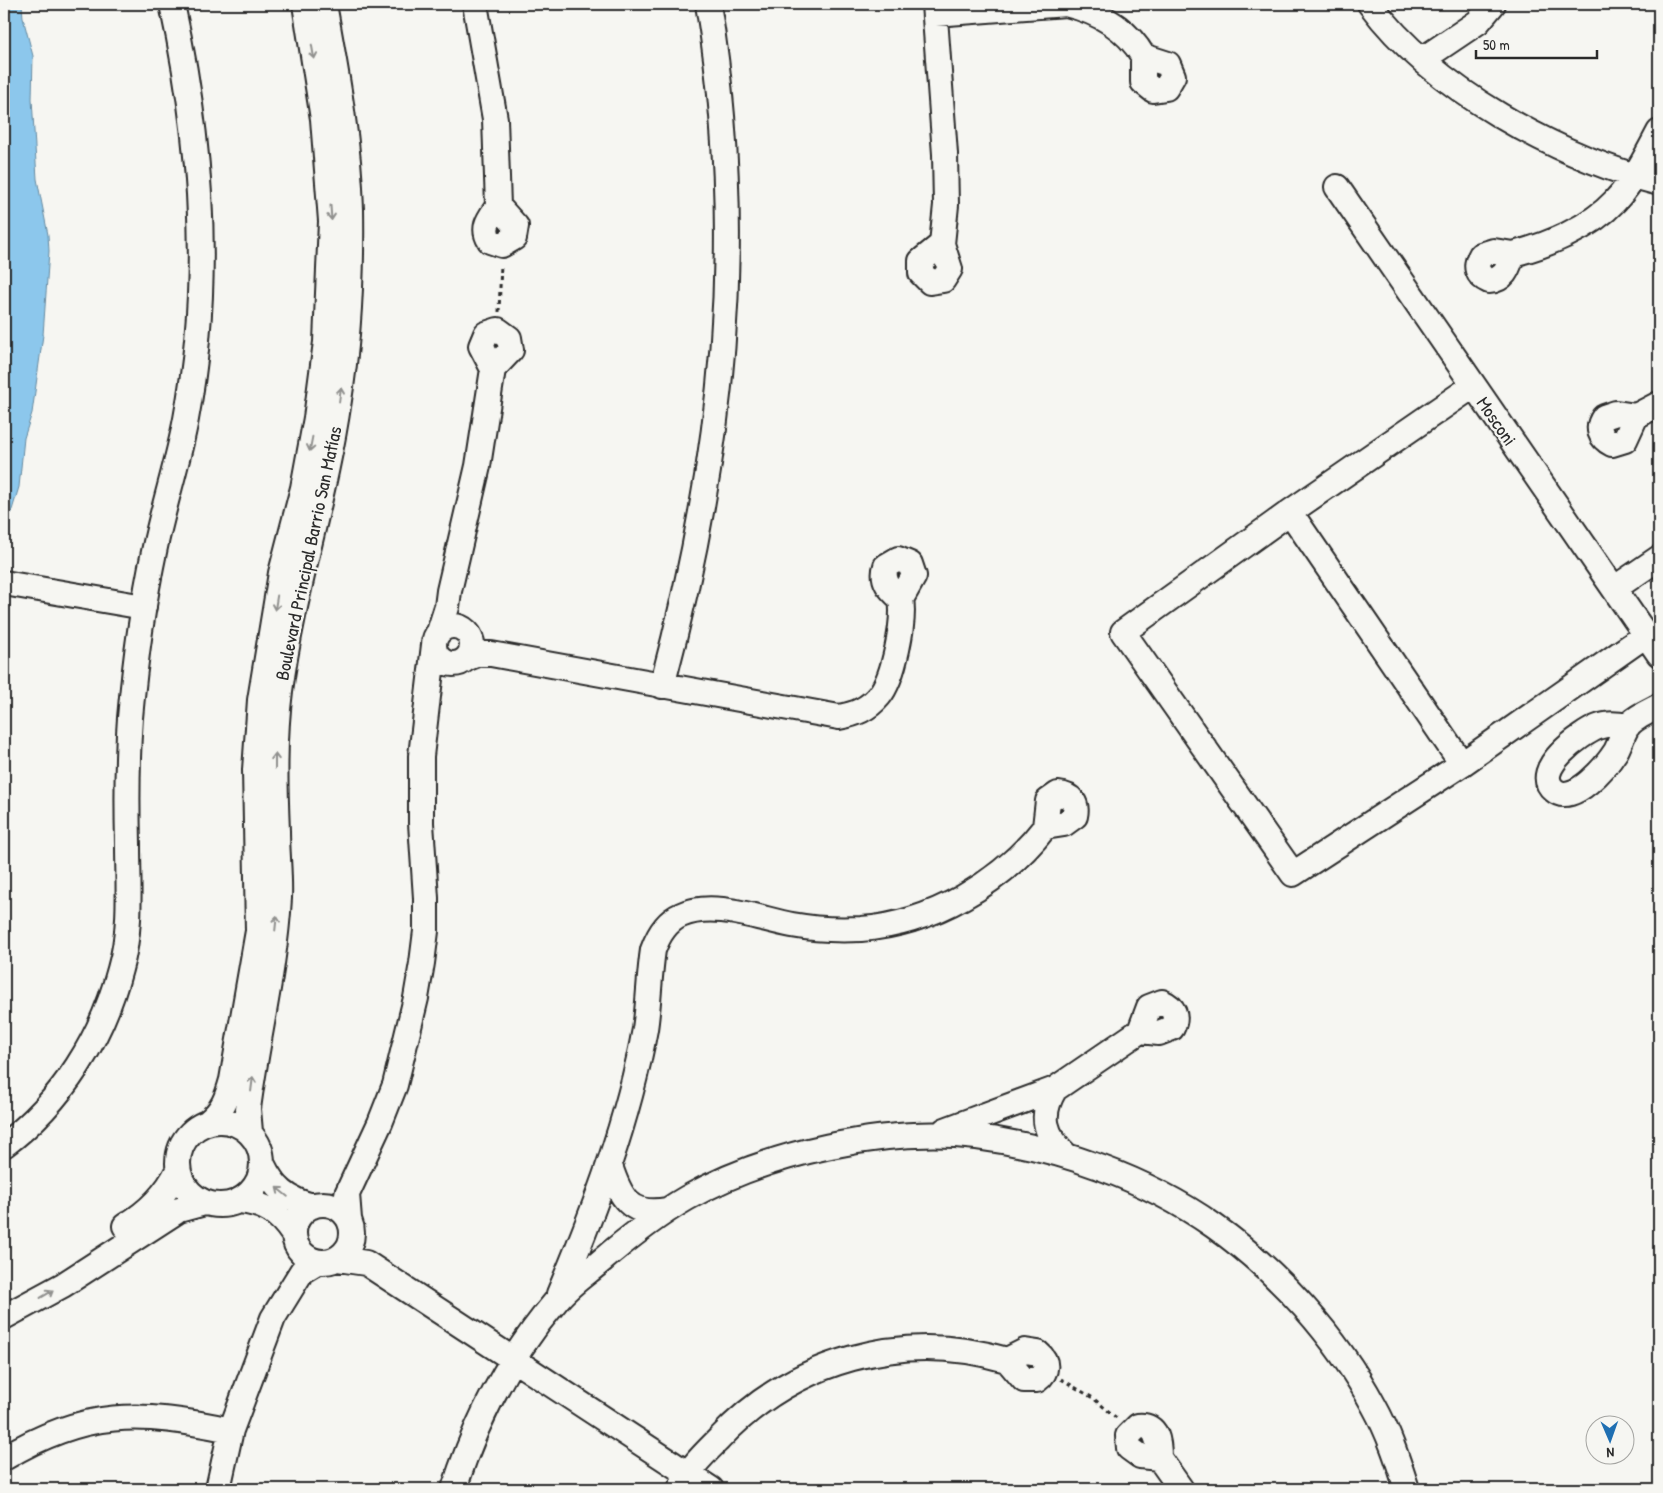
<svg xmlns="http://www.w3.org/2000/svg" width="1663" height="1493" font-family="'Patrick Hand',sans-serif">
<rect width="100%" height="100%" fill="#f6f6f2"/>
<filter id="ink" filterUnits="userSpaceOnUse"><feTurbulence type="fractalNoise" baseFrequency=".02" numOctaves="2"/><feDisplacementMap in="SourceGraphic" scale="10" xChannelSelector="R" yChannelSelector="G"/><feConvolveMatrix kernelMatrix="1 2 1 2 8 2 1 2 1" color-interpolation-filters="sRGB"/></filter>
<g filter="url(#ink)">
<path fill="#8cc7ec" stroke="#65899f" d="M 4,4 L 22,4 L 23,18 L 33,56 L 32,99 L 37,179 L 48,235 L 49,251 L 43,335 L 32,413 L 24,438 L 19,487 L 4,536 Z"/>
<g fill="none" stroke-linecap="round" stroke-linejoin="round">
<g stroke="#2b2b2b" stroke-width="28">
<path id="minor" d="M 475,4 L 495,119 L 498,206
M 934,4 L 945,154 L 946,205 L 942,244
M 1370,4 C 1434,90 1557,156 1659,183
M 935,14 L 1066,4 C 1099,12 1126,27 1143,56
M 1143,56 L 1168,64 L 1173,76 L 1166,88 L 1153,90 L 1143,82 Z
M 1423,59 L 1478,22 L 1493,4
M 1337,187 L 1659,654
M 498,206 L 516,226 L 514,238 L 502,245 L 490,241 C 481,227 490,218 498,206 Z
M 942,244 L 950,269 L 943,280 L 930,282 L 921,273 L 921,261 Z
M 1494,251 L 1513,254 C 1508,268 1505,280 1489,281 C 1477,276 1474,266 1481,255 Z
M 1513,254 C 1548,245 1590,228 1615,201 C 1633,182 1647,155 1659,132
M 498,330 L 509,338 L 511,350 L 493,369 L 481,346 L 486,334 Z
M 1473,386 L 1290,512 L 1123,632 L 1293,874 L 1462,764 L 1646,635
M 1616,413 L 1636,416 L 1625,440 L 1612,444 C 1600,438 1596,428 1604,417 Z
M 1636,416 L 1659,404
M 1290,512 L 1462,764
M 898,559 L 910,564 L 914,576 L 901,599 C 890,589 881,581 886,566 Z
M 4,583 L 144,607
M 1615,588 L 1659,558
M434 645a19 19 0 1 1 38 0a19 19 0 1 1-38 0Z
M 439,632 L 447,607 L 449,591 L 478,466 L 493,369
M 468,658 L 478,654 L 491,654 L 839,717 C 856,714 868,709 879,696 C 894,678 905,621 901,599
M 662,686 C 723,458 747,238 708,4
M 1628,726 C 1617,724 1608,723 1598,727 C 1582,733 1530,770 1554,790 C 1573,807 1607,765 1616,751 C 1620,743 1623,734 1627,727 C 1633,718 1650,711 1659,706
M 1058,794 C 1071,795 1078,803 1075,816 L 1064,824 L 1045,827 L 1048,801 Z
M 1162,1002 C 1174,1007 1178,1016 1172,1028 L 1159,1033 L 1140,1031 L 1149,1007 Z
M 1055,1089 C 1039,1115 1044,1135 1067,1156
M178 1163a42 42 0 1 1 84 0a42 42 0 1 1-84 0Z
M 208,1122 C 223,1110 227,1098 232,1080 L 258,931 L 255,770 L 260,700 L 281,573 L 303,488 L 316,418 L 326,342 L 331,221 L 323,119 L 305,4
M 945,1130 L 1055,1089 L 1140,1031
M 250,1132 L 248,1109 C 257,1039 275,969 279,898 C 280,876 277,853 277,831 C 275,784 274,738 280,691 C 293,592 325,498 339,400 C 349,338 352,272 351,209 C 349,140 336,71 324,4
M 4,1145 C 62,1102 102,1038 120,969 C 132,928 128,886 128,844 C 127,803 127,760 130,718 C 135,661 143,603 155,547 C 164,504 178,462 186,419 C 212,281 202,141 172,4
M 263,1165 C 274,1188 288,1200 313,1206
M 610,1166 C 620,1197 630,1217 667,1210
M 240,1201 C 265,1204 279,1213 293,1234
M294 1233a29 29 0 1 1 58 0a29 29 0 1 1-58 0Z
M 349,1219 L 347,1194 L 380,1123 L 395,1085 L 416,998 L 422,963 L 426,931 L 426,898 L 421,823 L 421,756 L 434,645
M 125,1226 C 148,1212 166,1195 178,1170
M 338,1259 L 366,1263 L 711,1489
M 559,1294 C 595,1208 628,1122 645,1029 C 649,1003 649,976 653,950 C 658,936 667,921 681,915 C 714,900 759,919 792,925 C 813,929 839,930 861,929 C 931,924 1002,883 1045,827
M 4,1317 L 63,1285 L 179,1210 L 205,1203
M 1025,1351 L 1038,1353 C 1048,1361 1048,1372 1037,1380 L 1024,1380 L 1007,1360 Z
M 1138,1426 C 1158,1424 1159,1443 1159,1458 L 1140,1456 L 1129,1448 L 1128,1436 Z
M 4,1458 C 85,1409 140,1411 231,1430
M 1159,1458 L 1181,1489
M 218,1489 L 231,1430 L 273,1318 L 302,1271 L 317,1262
M 454,1489 C 476,1420 510,1355 557,1300 C 569,1285 586,1274 600,1262 C 628,1238 656,1216 687,1198 C 767,1153 886,1126 977,1137 C 1060,1148 1146,1178 1214,1226 C 1278,1271 1337,1337 1374,1406 C 1389,1433 1398,1461 1407,1489
M 680,1489 C 689,1468 703,1455 719,1439 C 793,1360 903,1329 1007,1360"/>
</g>
<path stroke="#2b2b2b" stroke-width="3" stroke-dasharray="4 4" stroke-linecap="butt" d="M 499,312 L 501,264
M 1061,1379 L 1093,1398 L 1119,1420"/>
<use href="#minor" stroke="#f6f6f2" stroke-width="24"/>
</g>
<defs><path id="oneway-shaft" d="M-6 0H5M1.5-3L5.5 0L1.5 3" fill="none" stroke-width="1.6" stroke-linecap="round" stroke-linejoin="round" transform="scale(1.25)"/></defs>
<g stroke="#90908e">
<use href="#oneway-shaft" transform="translate(313 52) rotate(80)"/>
<use href="#oneway-shaft" transform="translate(331 213) rotate(86)"/>
<use href="#oneway-shaft" transform="translate(340 395) rotate(-83)"/>
<use href="#oneway-shaft" transform="translate(311 444) rotate(101)"/>
<use href="#oneway-shaft" transform="translate(276 603) rotate(99)"/>
<use href="#oneway-shaft" transform="translate(275 761) rotate(-90)"/>
<use href="#oneway-shaft" transform="translate(276 923) rotate(-84)"/>
<use href="#oneway-shaft" transform="translate(252 1084) rotate(-83)"/>
<use href="#oneway-shaft" transform="translate(282 1192) rotate(-141)"/>
<use href="#oneway-shaft" transform="translate(47 1294) rotate(-31)"/>
</g>
</g>
<g text-anchor="middle" stroke-width="4.5" stroke-linejoin="round" paint-order="stroke">
<g font-size="19" fill="#2b2b2b" stroke="#f6f6f2">
<text transform="translate(1497 421) rotate(55)" y="7">Mosconi</text>
<text transform="translate(308 553) rotate(-78)" y="7">Boulevard Principal Barrio San Matías</text>
</g>
</g>
<rect width="1663" height="1493" fill="none" stroke="#f6f6f2" stroke-width="20"/>
<rect x="10" y="10" width="1643" height="1473" fill="none" stroke="#2b2b2b" stroke-width="2" filter="url(#ink)"/>
<g transform="translate(1610 1440) rotate(178)"><circle r="24" fill="#f6f6f2" stroke="#a5a5a2"/>
<path d="M0-4L9 19L0 12L-9 19Z" fill="#1f6fb2"/>
<text y="-8" font-size="14" font-weight="bold" text-anchor="middle" fill="#2b2b2b">N</text>
</g>
<path d="M1476 50v8h121v-8" fill="none" stroke="#2b2b2b" stroke-width="2.5"/>
<text x="1483" y="50" font-size="15" fill="#2b2b2b" stroke="#f6f6f2" stroke-width="4" paint-order="stroke">50 m</text>
</svg>
